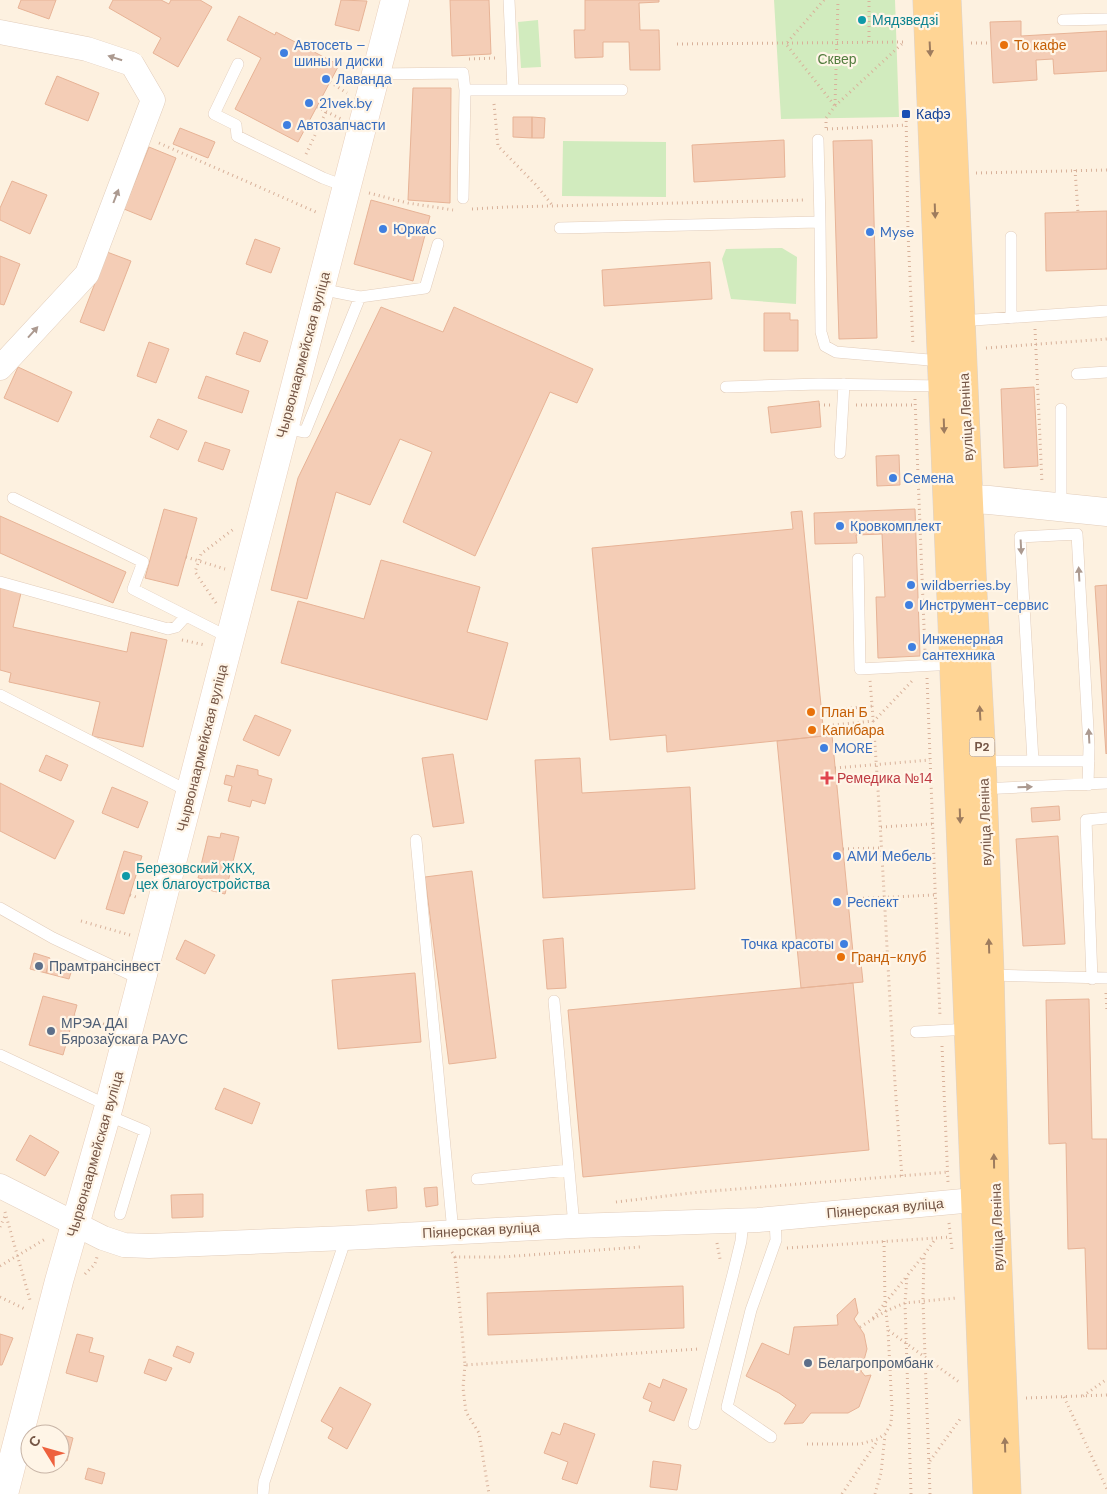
<svg xmlns="http://www.w3.org/2000/svg" width="1107" height="1494" font-family="'DM Sans',sans-serif">
<rect width="100%" height="100%" fill="#fdf1e0"/>
<path fill="#d1ebbe" d="M 774,0 L 895,0 L 899,117 L 781,119 Z
M 538,20 L 541,67 L 521,68 L 518,22 Z
M 563,141 L 666,142 L 666,197 L 562,196 Z
M 782,248 L 797,257 L 796,304 L 731,299 L 722,259 L 726,249 Z"/>
<path fill="#f4cdb6" stroke="#e7b396" d="M 21,0 L 56,0 L 49,19 L 18,8 Z
M 113,0 L 161,0 L 169,4 L 171,0 L 200,0 L 212,7 L 178,67 L 153,53 L 161,38 L 109,8 Z
M 341,0 L 367,1 L 359,31 L 335,25 Z
M 450,0 L 489,0 L 491,54 L 452,56 Z
M 585,0 L 659,0 L 659,2 L 639,3 L 640,30 L 659,30 L 660,70 L 630,70 L 629,42 L 603,42 L 603,57 L 575,58 L 574,30 L 585,30 Z
M 239,16 L 275,35 L 276,32 L 339,65 L 298,142 L 235,109 L 261,58 L 227,40 Z
M 1021,21 L 1021,36 L 1107,31 L 1107,71 L 1054,74 L 1053,59 L 1036,60 L 1037,80 L 993,83 L 990,22 Z
M 57,76 L 99,93 L 88,121 L 45,104 Z
M 413,88 L 451,88 L 450,203 L 408,200 Z
M 513,117 L 532,117 L 532,138 L 513,137 Z
M 532,117 L 545,118 L 544,138 L 532,138 Z
M 180,128 L 215,142 L 208,158 L 173,144 Z
M 784,140 L 785,177 L 694,182 L 692,145 Z
M 872,140 L 877,338 L 839,339 L 833,141 Z
M 149,147 L 176,158 L 151,220 L 124,209 Z
M 12,181 L 47,195 L 30,234 L 0,220 L 0,208 Z
M 371,200 L 430,216 L 413,281 L 354,264 Z
M 1107,211 L 1107,269 L 1046,271 L 1045,213 Z
M 255,239 L 280,248 L 271,273 L 246,264 Z
M 107,252 L 131,261 L 104,331 L 80,322 Z
M 0,256 L 20,264 L 4,305 L 0,304 Z
M 710,262 L 712,299 L 604,306 L 602,270 Z
M 381,307 L 443,332 L 454,307 L 593,369 L 577,403 L 550,392 L 475,556 L 403,522 L 432,452 L 400,439 L 370,505 L 336,492 L 307,599 L 271,590 L 298,478 Z
M 764,313 L 790,313 L 790,320 L 798,320 L 798,351 L 764,351 Z
M 244,332 L 268,341 L 260,362 L 236,354 Z
M 149,342 L 169,349 L 156,383 L 137,376 Z
M 18,367 L 72,392 L 58,422 L 4,398 Z
M 206,376 L 249,391 L 242,413 L 198,398 Z
M 1034,387 L 1038,466 L 1004,468 L 1001,389 Z
M 819,401 L 821,427 L 771,433 L 768,407 Z
M 158,419 L 187,431 L 178,450 L 150,437 Z
M 205,442 L 230,450 L 223,470 L 198,461 Z
M 899,455 L 900,485 L 877,486 L 876,456 Z
M 164,509 L 197,518 L 178,586 L 145,578 Z
M 915,509 L 920,656 L 878,658 L 876,597 L 885,597 L 882,534 L 856,535 L 857,543 L 815,544 L 814,513 Z
M 802,511 L 824,736 L 667,752 L 666,735 L 610,740 L 592,548 L 793,529 L 791,512 Z
M 0,516 L 126,572 L 113,603 L 0,553 Z
M 381,560 L 480,587 L 467,632 L 508,643 L 487,720 L 281,663 L 298,601 L 364,619 Z
M 1107,585 L 1107,753 L 1106,754 L 1095,586 Z
M 0,588 L 21,593 L 13,627 L 127,652 L 131,632 L 167,640 L 143,747 L 92,736 L 100,702 L 9,682 L 11,673 L 0,670 Z
M 255,715 L 291,730 L 279,756 L 243,740 Z
M 832,735 L 854,963 L 861,963 L 863,982 L 801,988 L 777,741 Z
M 453,754 L 464,823 L 433,827 L 422,758 Z
M 46,755 L 68,765 L 61,781 L 39,771 Z
M 580,758 L 582,793 L 690,787 L 695,889 L 543,898 L 535,760 Z
M 237,765 L 258,770 L 258,775 L 272,779 L 265,804 L 252,800 L 250,807 L 228,801 L 232,786 L 224,784 L 226,775 L 234,777 Z
M 0,783 L 74,821 L 55,859 L 0,831 Z
M 112,787 L 148,802 L 138,828 L 102,813 Z
M 1059,806 L 1060,820 L 1032,822 L 1031,808 Z
M 221,833 L 239,837 L 225,894 L 205,889 L 207,880 L 198,878 L 208,836 L 220,838 Z
M 1058,836 L 1065,944 L 1023,946 L 1016,839 Z
M 124,851 L 142,856 L 124,914 L 106,909 Z
M 472,871 L 496,1058 L 449,1064 L 425,877 Z
M 563,938 L 566,988 L 547,989 L 543,940 Z
M 185,940 L 215,955 L 205,974 L 176,959 Z
M 34,953 L 50,958 L 46,973 L 30,969 Z
M 49,963 L 72,969 L 69,979 L 46,973 Z
M 415,973 L 421,1042 L 338,1049 L 332,980 Z
M 853,983 L 869,1150 L 583,1177 L 568,1010 Z
M 43,996 L 77,1005 L 63,1055 L 29,1045 Z
M 1089,999 L 1092,1139 L 1107,1139 L 1107,1349 L 1088,1349 L 1085,1248 L 1068,1249 L 1066,1143 L 1049,1144 L 1046,1000 Z
M 224,1088 L 260,1103 L 252,1124 L 215,1109 Z
M 30,1135 L 59,1152 L 45,1176 L 16,1160 Z
M 396,1187 L 397,1208 L 368,1211 L 366,1190 Z
M 437,1187 L 438,1205 L 426,1207 L 424,1188 Z
M 203,1194 L 203,1217 L 172,1218 L 171,1195 Z
M 683,1286 L 684,1328 L 488,1335 L 487,1293 Z
M 855,1298 L 858,1313 L 854,1319 L 864,1334 L 867,1349 L 861,1371 L 865,1376 L 871,1375 L 859,1407 L 848,1413 L 811,1413 L 803,1423 L 784,1424 L 796,1405 L 779,1393 L 746,1376 L 762,1343 L 789,1355 L 794,1327 L 838,1325 L 837,1315 Z
M 0,1334 L 13,1338 L 2,1365 L 0,1365 Z
M 77,1334 L 93,1338 L 89,1352 L 104,1356 L 97,1382 L 66,1373 Z
M 177,1346 L 194,1353 L 190,1363 L 173,1356 Z
M 149,1359 L 172,1368 L 166,1381 L 144,1373 Z
M 663,1379 L 687,1389 L 674,1421 L 649,1411 L 652,1402 L 643,1398 L 649,1383 L 660,1388 Z
M 340,1387 L 371,1404 L 347,1449 L 328,1438 L 333,1428 L 321,1421 Z
M 564,1423 L 595,1434 L 577,1484 L 562,1479 L 568,1462 L 544,1453 L 552,1432 L 560,1435 Z
M 60,1434 L 73,1438 L 67,1461 L 60,1459 Z
M 653,1461 L 681,1465 L 677,1490 L 650,1487 Z
M 88,1468 L 105,1473 L 102,1484 L 85,1479 Z"/>
<g fill="none" stroke-linecap="round" stroke-linejoin="round">
<g stroke="#e2cdbb" stroke-width="12">
<path id="service" d="M 509,0 L 513,90
M 1063,20 L 1107,19
M 238,64 L 214,114 L 236,125 L 237,136 L 323,178 L 347,187
M 376,74 L 463,73 L 465,90 L 622,90
M 818,140 L 820,222
M 463,198 L 465,90
M 560,228 L 820,222 L 821,332 L 825,346 L 836,352 L 941,361
M 1011,237 L 1011,318
M 320,289 L 360,297 L 425,288 L 438,244
M 959,321 L 1107,311
M 1077,374 L 1107,372
M 726,387 L 819,384 L 942,386
M 284,428 L 305,432 L 360,297
M 840,453 L 844,384
M 13,498 L 143,562 L 133,589 L 230,638
M 1061,506 L 1061,409
M 858,559 L 860,669 L 955,664
M 0,582 L 168,629 L 176,627 L 186,616
M 0,695 L 190,792
M 982,761 L 1089,761
M 1033,761 L 1020,537 L 1077,534 L 1089,747 L 1088,785
M 981,789 L 1107,783
M 416,840 L 453,1232
M 0,908 L 53,938 L 142,980
M 989,975 L 1107,978
M 1092,979 L 1086,820 L 1107,818
M 554,1001 L 574,1226
M 916,1032 L 969,1029
M 0,1055 L 109,1106
M 107,1115 L 145,1131 L 120,1214
M 477,1179 L 569,1170
M 694,1424 L 733,1274 L 741,1241 L 743,1220
M 771,1437 L 727,1407 L 751,1310 L 776,1240 L 775,1218
M 263,1494 L 264,1482 L 346,1238"/>
</g>
<g stroke="#e2cdbb" stroke-width="25">
<path id="minor" d="M 0,32 L 87,49 L 132,64 L 153,100 L 87,274 L 0,368
M 0,1186 L 103,1238 L 124,1245 L 149,1246 L 346,1238 L 574,1226 L 758,1220 L 974,1200"/>
</g>
<g stroke="#e2cdbb" stroke-width="29">
<path id="tertiary" d="M 969,499 L 989,500 L 1107,512"/>
</g>
<g stroke="#e9cfbb" stroke-width="29">
<path id="secondary" d="M 4,1494 L 59,1281 L 109,1106 L 395,0"/>
</g>
<g stroke="#dbd3cf" stroke-width="29">
<path id="primary" d="M 927,0 L 987,1494
M 947,0 L 973,595 L 982,761 L 990,975 L 995,1198 L 1007,1494"/>
</g>
<path stroke="#d8b19a" stroke-width="3" stroke-dasharray="1 4" stroke-linecap="butt" d="M 824,0 L 786,44 L 835,106
M 869,42 L 869,0
M 971,43 L 991,43
M 677,44 L 904,42 L 835,106 L 826,118 L 826,128
M 469,59 L 497,58
M 330,82 L 347,93
M 494,104 L 498,146 L 536,185 L 553,206
M 835,105 L 838,0
M 317,107 L 341,119
M 906,111 L 908,233 L 913,345
M 827,129 L 907,125
M 159,143 L 316,212
M 306,154 L 326,112
M 1075,170 L 1078,212
M 976,173 L 1107,170
M 369,193 L 408,203 L 453,210
M 472,209 L 507,207 L 806,200
M 875,232 L 908,233
M 1035,329 L 1042,483
M 986,348 L 1107,339
M 915,399 L 925,652
M 819,405 L 830,405
M 856,405 L 915,405
M 915,525 L 920,525
M 186,557 L 225,569
M 917,586 L 923,586
M 216,603 L 195,572 L 201,554 L 235,528
M 182,640 L 205,645
M 927,678 L 940,1017
M 870,681 C 884,846 888,1012 902,1176
M 821,711 L 873,706
M 823,726 L 874,721 L 912,681
M 835,768 L 930,760
M 881,827 L 932,824
M 843,849 L 882,848
M 130,895 L 139,898
M 848,899 L 935,895
M 81,921 L 130,935
M 853,955 L 887,953
M 1106,993 L 1107,1012
M 74,1016 L 107,1025
M 942,1046 L 948,1182
M 616,1202 L 700,1192 L 949,1172
M 5,1212 L 30,1300
M 949,1223 L 952,1249
M 0,1227 L 5,1216
M 884,1241 L 885,1303 L 888,1330 L 959,1382
M 717,1243 L 720,1259
M 787,1248 L 936,1238
M 452,1252 L 455,1257 L 502,1257 L 640,1247
M 455,1257 L 465,1365 L 698,1349
M 0,1266 L 47,1238
M 85,1274 L 95,1264 L 97,1257
M 0,1297 L 27,1310
M 873,1318 L 907,1276
M 860,1327 L 886,1311 L 905,1303 L 956,1298
M 465,1365 L 463,1388 L 466,1412 L 479,1433 L 489,1494
M 1083,1396 L 1107,1379
M 1064,1397 L 1107,1489
M 1026,1398 L 1107,1395
M 807,1444 L 860,1444 L 878,1439 L 885,1434 L 891,1424 L 892,1409 L 888,1330
M 930,1461 L 960,1419
M 842,1494 L 878,1440
M 875,1494 L 881,1473 L 885,1435
M 911,1494 L 905,1303 L 907,1276 L 923,1256
M 930,1494 L 923,1301 L 924,1255 L 936,1238 L 950,1237"/>
<use href="#service" stroke="#fff" stroke-width="11"/>
<use href="#minor" stroke="#fff" stroke-width="24"/>
<use href="#tertiary" stroke="#fff" stroke-width="28"/>
<use href="#secondary" stroke="#fff" stroke-width="28"/>
<use href="#primary" stroke="#ffd595" stroke-width="28"/>
</g>
<defs><path id="oneway-solid" d="M-6-.8H1V-3.2L6.5 0L1 3.2V.8H-6Z" transform="scale(1.25)"/></defs>
<g fill="#9e7c5e">
<use href="#oneway-solid" transform="translate(930 49) rotate(87)"/>
<use href="#oneway-solid" transform="translate(935 211) rotate(88)"/>
<use href="#oneway-solid" transform="translate(944 426) rotate(88)"/>
<use href="#oneway-solid" transform="translate(980 713) rotate(-93)"/>
<use href="#oneway-solid" transform="translate(960 816) rotate(88)"/>
<use href="#oneway-solid" transform="translate(989 946) rotate(-92)"/>
<use href="#oneway-solid" transform="translate(994 1161) rotate(-91)"/>
<use href="#oneway-solid" transform="translate(1005 1445) rotate(-92)"/>
</g>
<g fill="#ac9a90">
<use href="#oneway-solid" transform="translate(115 58) rotate(-162)"/>
<use href="#oneway-solid" transform="translate(116 196) rotate(-69)"/>
<use href="#oneway-solid" transform="translate(33 332) rotate(-48)"/>
<use href="#oneway-solid" transform="translate(1021 547) rotate(87)"/>
<use href="#oneway-solid" transform="translate(1079 574) rotate(-93)"/>
<use href="#oneway-solid" transform="translate(1089 736) rotate(-93)"/>
<use href="#oneway-solid" transform="translate(1025 787) rotate(-2)"/>
</g>
<g fill="#0f9aa8" stroke="#fff5e7" stroke-width="2">
<circle cx="862" cy="20" r="5"/>
<circle cx="126" cy="876" r="5"/>
</g>
<g fill="#e8710a" stroke="#fff5e7" stroke-width="2">
<circle cx="1004" cy="45" r="5"/>
<circle cx="811" cy="712" r="5"/>
<circle cx="812" cy="730" r="5"/>
<circle cx="841" cy="957" r="5"/>
</g>
<g fill="#3f7fe0" stroke="#fff5e7" stroke-width="2">
<circle cx="284" cy="53" r="5"/>
<circle cx="326" cy="79" r="5"/>
<circle cx="309" cy="103" r="5"/>
<circle cx="287" cy="125" r="5"/>
<circle cx="383" cy="229" r="5"/>
<circle cx="870" cy="232" r="5"/>
<circle cx="893" cy="478" r="5"/>
<circle cx="840" cy="526" r="5"/>
<circle cx="911" cy="585" r="5"/>
<circle cx="909" cy="605" r="5"/>
<circle cx="912" cy="647" r="5"/>
<circle cx="824" cy="748" r="5"/>
<circle cx="837" cy="856" r="5"/>
<circle cx="837" cy="902" r="5"/>
<circle cx="844" cy="944" r="5"/>
</g>
<rect fill="#1a4fb4" stroke="#fff5e7" stroke-width="2" x="901" y="109" width="10" height="10" rx="2.5"/>
<path fill="#e0444e" stroke="#fff5e7" stroke-width="2" d="M824.5 770.5h5v5h5v5h-5v5h-5v-5h-5v-5h5z"/>
<g fill="#5c6f8a" stroke="#fff5e7" stroke-width="2">
<circle cx="39" cy="966" r="5"/>
<circle cx="51" cy="1031" r="5"/>
<circle cx="808" cy="1363" r="5"/>
</g>
<g text-anchor="middle" stroke-width="4.5" stroke-linejoin="round" paint-order="stroke">
<rect fill="#fff5e7" stroke="#9e8676" stroke-width="1" x="969.5" y="737.5" width="25" height="19" rx="4"/>
<g font-size="12" font-weight="bold" fill="#755646">
<text x="982" y="751">Р2</text>
</g>
<g font-size="14" fill="#0d838f" stroke="#fff5e7" text-anchor="start">
<text x="872" y="25">Мядзведзі</text>
<text x="136" y="873">Березовский ЖКХ,<tspan x="136" dy="16">цех благоустройства</tspan></text>
</g>
<g font-size="14" fill="#366cbe" stroke="#fff5e7" text-anchor="start">
<text x="294" y="50">Автосеть –<tspan x="294" dy="16">шины и диски</tspan></text>
<text x="336" y="84">Лаванда</text>
<text x="319" y="108">21vek.by</text>
<text x="297" y="130">Автозапчасти</text>
<text x="393" y="234">Юркас</text>
<text x="880" y="237">Myse</text>
<text x="903" y="483">Семена</text>
<text x="850" y="531">Кровкомплект</text>
<text x="921" y="590">wildberries.by</text>
<text x="919" y="610">Инструмент-сервис</text>
<text x="922" y="644">Инженерная<tspan x="922" dy="16">сантехника</tspan></text>
<text x="834" y="753">MORE</text>
<text x="847" y="861">АМИ Мебель</text>
<text x="847" y="907">Респект</text>
<text x="834" y="949" text-anchor="end">Точка красоты</text>
</g>
<g font-size="14" fill="#c56008" stroke="#fff5e7" text-anchor="start">
<text x="1014" y="50">То кафе</text>
<text x="821" y="717">План Б</text>
<text x="822" y="735">Капибара</text>
<text x="851" y="962">Гранд-клуб</text>
</g>
<g font-size="14" fill="#527c3e" stroke="#fff5e7">
<text x="837" y="64">Сквер</text>
</g>
<g font-size="14" fill="#164399" stroke="#fff5e7" text-anchor="start">
<text x="916" y="119">Кафэ</text>
</g>
<g font-size="14" fill="#755646" stroke="#fff5e7">
<text transform="translate(303 355) rotate(-75)" y="5">Чырвонаармейская вуліца</text>
<text transform="translate(966 417) rotate(-93)" y="5">вуліца Леніна</text>
<text transform="translate(202 748) rotate(-76)" y="5">Чырвонаармейская вуліца</text>
<text transform="translate(985 822) rotate(-92)" y="5">вуліца Леніна</text>
<text transform="translate(95 1154) rotate(-74)" y="5">Чырвонаармейская вуліца</text>
<text transform="translate(885 1208) rotate(-5)" y="5">Піянерская вуліца</text>
<text transform="translate(997 1227) rotate(-92)" y="5">вуліца Леніна</text>
<text transform="translate(481 1230) rotate(-3)" y="5">Піянерская вуліца</text>
</g>
<g font-size="14" fill="#be3a42" stroke="#fff5e7" text-anchor="start">
<text x="837" y="783">Ремедика №14</text>
</g>
<g font-size="14" fill="#4e5e75" stroke="#fff5e7" text-anchor="start">
<text x="49" y="971">Прамтрансінвест</text>
<text x="61" y="1028">МРЭА ДАІ<tspan x="61" dy="16">Бярозаўскага РАУС</tspan></text>
<text x="818" y="1368">Белагропромбанк</text>
</g>
</g>
<g transform="translate(45 1449) rotate(307)"><circle r="24" fill="#fff5e7" stroke="#c8b5a7"/>
<path d="M0-4L9 19L0 12L-9 19Z" fill="#ee613e"/>
<text y="-8" font-size="14" font-weight="bold" text-anchor="middle" fill="#755646">С</text>
</g>
</svg>
